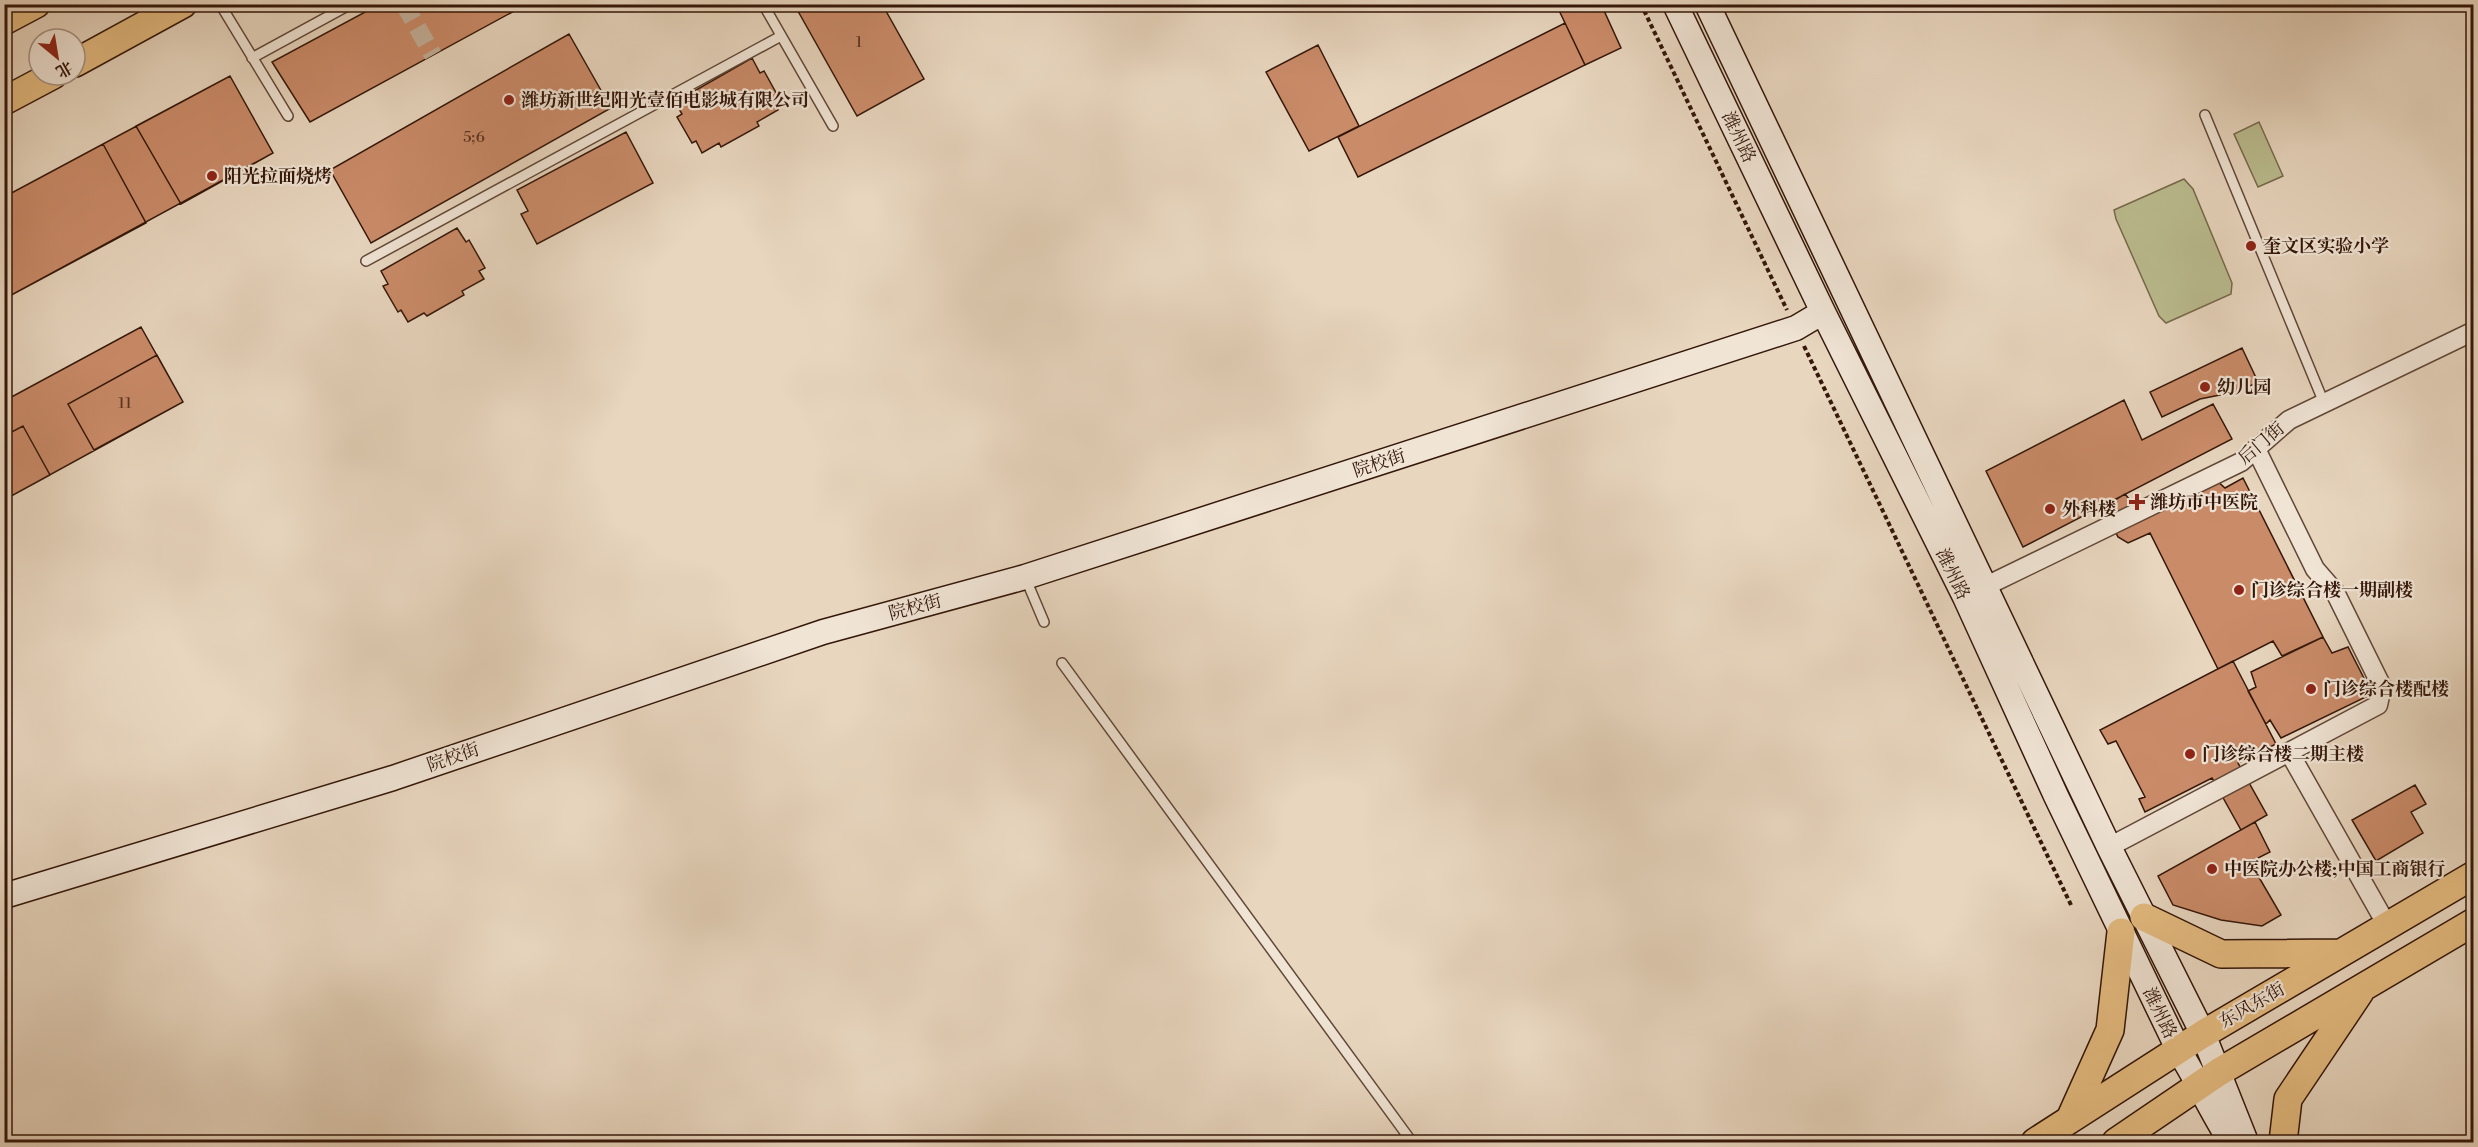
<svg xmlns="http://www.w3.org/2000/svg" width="2478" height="1147" font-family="'Libre Bodoni','Noto Serif SC',serif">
<rect width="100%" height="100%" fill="#e8d6bf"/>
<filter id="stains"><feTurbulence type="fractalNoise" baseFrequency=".00333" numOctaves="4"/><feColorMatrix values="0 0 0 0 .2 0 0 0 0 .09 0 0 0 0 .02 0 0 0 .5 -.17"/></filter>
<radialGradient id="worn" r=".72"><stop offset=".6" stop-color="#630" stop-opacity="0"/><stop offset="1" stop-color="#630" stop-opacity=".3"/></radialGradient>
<path fill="#babc8f" stroke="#776a4c" stroke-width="1.5" d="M 2259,122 L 2283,176 L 2258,187 L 2234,134 Z
M 2184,179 L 2193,189 L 2232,283 L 2231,294 L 2166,323 L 2159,316 L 2116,219 L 2114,210 Z"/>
<path fill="#ca8b69" stroke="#34170a" stroke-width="1.5" d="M 380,4 L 527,4 L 310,122 L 272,62 Z
M 794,4 L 882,4 L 924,79 L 857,116 Z
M 1556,4 L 1601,4 L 1621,48 L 1585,65 Z
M 1565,23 L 1585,65 L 1358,177 L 1338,137 Z
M 569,34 L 611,108 L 371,243 L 330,170 Z
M 1318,45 L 1359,126 L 1309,151 L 1266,72 Z
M 752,58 L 760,73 L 764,71 L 779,98 L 774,102 L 778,110 L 757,122 L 759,126 L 721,147 L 719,143 L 702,153 L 696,141 L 692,143 L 677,117 L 682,114 L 675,102 Z
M 230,76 L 273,153 L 181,204 L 136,126 Z
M 230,76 L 273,153 L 4,299 L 4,197 Z
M 626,132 L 653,183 L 537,244 L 521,214 L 528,211 L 517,190 Z
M 103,144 L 146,223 L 4,299 L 4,197 Z
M 457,228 L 466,242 L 469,240 L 485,268 L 479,271 L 484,279 L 462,291 L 464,295 L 427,316 L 424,313 L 408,322 L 401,310 L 398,312 L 383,286 L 388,284 L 381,271 Z
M 141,327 L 183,402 L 4,500 L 4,401 Z
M 2242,348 L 2258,382 L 2240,391 L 2200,399 L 2162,417 L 2150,392 Z
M 157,355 L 183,402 L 94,450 L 68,404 Z
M 2124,400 L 2142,440 L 2213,404 L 2232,439 L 2023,547 L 1986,471 Z
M 23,426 L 50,475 L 4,500 L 4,436 Z
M 2243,478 L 2323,637 L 2282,656 L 2273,641 L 2218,669 L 2150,533 L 2128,543 L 2118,537 L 2103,507 L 2125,494 L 2142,515 L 2215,479 L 2225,488 Z
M 2323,637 L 2332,653 L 2348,647 L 2372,694 L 2281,738 L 2270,720 L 2266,724 L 2248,691 L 2256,687 L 2251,672 Z
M 2233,661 L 2276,744 L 2238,763 L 2267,815 L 2241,830 L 2212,778 L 2145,812 L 2139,799 L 2145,797 L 2116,741 L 2108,744 L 2100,730 Z
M 2415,785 L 2426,804 L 2411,812 L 2423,833 L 2376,861 L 2352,820 Z
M 2255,822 L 2270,852 L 2250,862 L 2281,915 L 2262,926 L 2221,920 L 2173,905 L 2158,876 Z"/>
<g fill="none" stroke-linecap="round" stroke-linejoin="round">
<path stroke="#c4b09b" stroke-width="18" stroke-dasharray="18 9" stroke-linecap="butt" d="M 404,4 L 433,55"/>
<g stroke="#614737" stroke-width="12">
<path id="lane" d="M 220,4 L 288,116
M 763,4 L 833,126
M 252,58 L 351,4
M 2205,115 L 2324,403
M 366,261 L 781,36
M 1025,577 L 1044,622
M 1062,663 L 1412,1142"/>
</g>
<g stroke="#614737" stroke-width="21">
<path id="street" d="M 1984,587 L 2241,462 L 2289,420 L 2474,331
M 2289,752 L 2388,927
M 2109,847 L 2378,705 L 2382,687 L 2335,592 L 2315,569 L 2256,449"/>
</g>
<g stroke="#34170a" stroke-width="27">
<path id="secondary" d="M 1675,4 L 1823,312 L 1965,597 L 2056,796 L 2179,1051 C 2198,1081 2212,1113 2231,1142
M 1707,4 L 2109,847 L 2203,1034 L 2246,1142
M 4,896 L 393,778 L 823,632 L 1025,577 L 1796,328 L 1823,312"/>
</g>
<g stroke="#34170a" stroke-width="30">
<path id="primary" d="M 4,21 L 36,4
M 75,63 L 183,4
M 4,101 L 53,75
M 2144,917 L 2221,954 L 2341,953
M 2070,1119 L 2110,1030 L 2121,932
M 2035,1142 L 2203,1034 L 2474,875
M 2116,1142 L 2219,1072 L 2474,922
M 2283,1142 L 2288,1099 L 2360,992"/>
</g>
<path stroke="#34170a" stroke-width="4" stroke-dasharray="4.5 3" stroke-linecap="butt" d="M 1641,4 L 1787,310
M 1804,346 L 2071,905"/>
<use href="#lane" stroke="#f0e4d5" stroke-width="9"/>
<use href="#street" stroke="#f0e4d5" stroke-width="18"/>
<use href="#secondary" stroke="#f0e4d5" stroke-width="24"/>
<use href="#primary" stroke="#e4bb80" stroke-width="27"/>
</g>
<g fill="#8f2418" stroke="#f0e4d5" stroke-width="2">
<circle cx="509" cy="100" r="6"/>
<circle cx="212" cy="176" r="6"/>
<circle cx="2251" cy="246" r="6"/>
<circle cx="2205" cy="387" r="6"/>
<path d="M2134 493h6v6h6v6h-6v6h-6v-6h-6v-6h6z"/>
<circle cx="2050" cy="509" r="6"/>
<circle cx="2239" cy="590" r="6"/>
<circle cx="2311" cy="689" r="6"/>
<circle cx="2190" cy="754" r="6"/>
<circle cx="2212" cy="869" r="6"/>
</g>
<g text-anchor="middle" stroke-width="4.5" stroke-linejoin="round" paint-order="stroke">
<g font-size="15" fill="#5a3422">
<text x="859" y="47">1</text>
<text x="474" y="142">5;6</text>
<text x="125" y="408">11</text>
</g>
<g font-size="18" font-weight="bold" fill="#34170a" stroke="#f0e4d5" text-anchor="start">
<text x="521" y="106">潍坊新世纪阳光壹佰电影城有限公司</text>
<text x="224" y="182">阳光拉面烧烤</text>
<text x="2263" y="252">奎文区实验小学</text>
<text x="2217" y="393">幼儿园</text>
<text x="2150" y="508">潍坊市中医院</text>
<text x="2062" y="515">外科楼</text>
<text x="2251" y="596">门诊综合楼一期副楼</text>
<text x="2323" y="695">门诊综合楼配楼</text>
<text x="2202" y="760">门诊综合楼二期主楼</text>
<text x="2224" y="875">中医院办公楼;中国工商银行</text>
</g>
<g font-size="18" fill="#34170a" stroke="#f0e4d5">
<text transform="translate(1739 137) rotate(64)" y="6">潍州路</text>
<text transform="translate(2261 443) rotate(-40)" y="6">后门街</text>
<text transform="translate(1379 463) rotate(-18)" y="6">院校街</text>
<text transform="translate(1953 574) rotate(64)" y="6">潍州路</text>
<text transform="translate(915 607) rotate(-15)" y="6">院校街</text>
<text transform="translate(453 757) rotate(-19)" y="6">院校街</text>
<text transform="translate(2252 1005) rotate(-30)" y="6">东风东街</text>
<text transform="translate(2160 1013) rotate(64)" y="6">潍州路</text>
</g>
</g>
<rect width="2478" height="1147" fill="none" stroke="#e8d6bf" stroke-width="24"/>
<rect x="6" y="6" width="2466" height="1135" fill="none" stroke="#34170a" stroke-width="3"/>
<rect x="12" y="12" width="2454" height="1123" fill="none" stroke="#34170a" stroke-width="1.5"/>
<g transform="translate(57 57) rotate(150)"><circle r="28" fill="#f0e4d5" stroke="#a59284" stroke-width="1.5"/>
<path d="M0-4.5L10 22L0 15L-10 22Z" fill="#8f2418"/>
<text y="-9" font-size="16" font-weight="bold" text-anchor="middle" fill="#34170a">北</text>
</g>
<rect width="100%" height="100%" filter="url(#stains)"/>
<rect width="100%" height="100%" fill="url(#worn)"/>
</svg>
